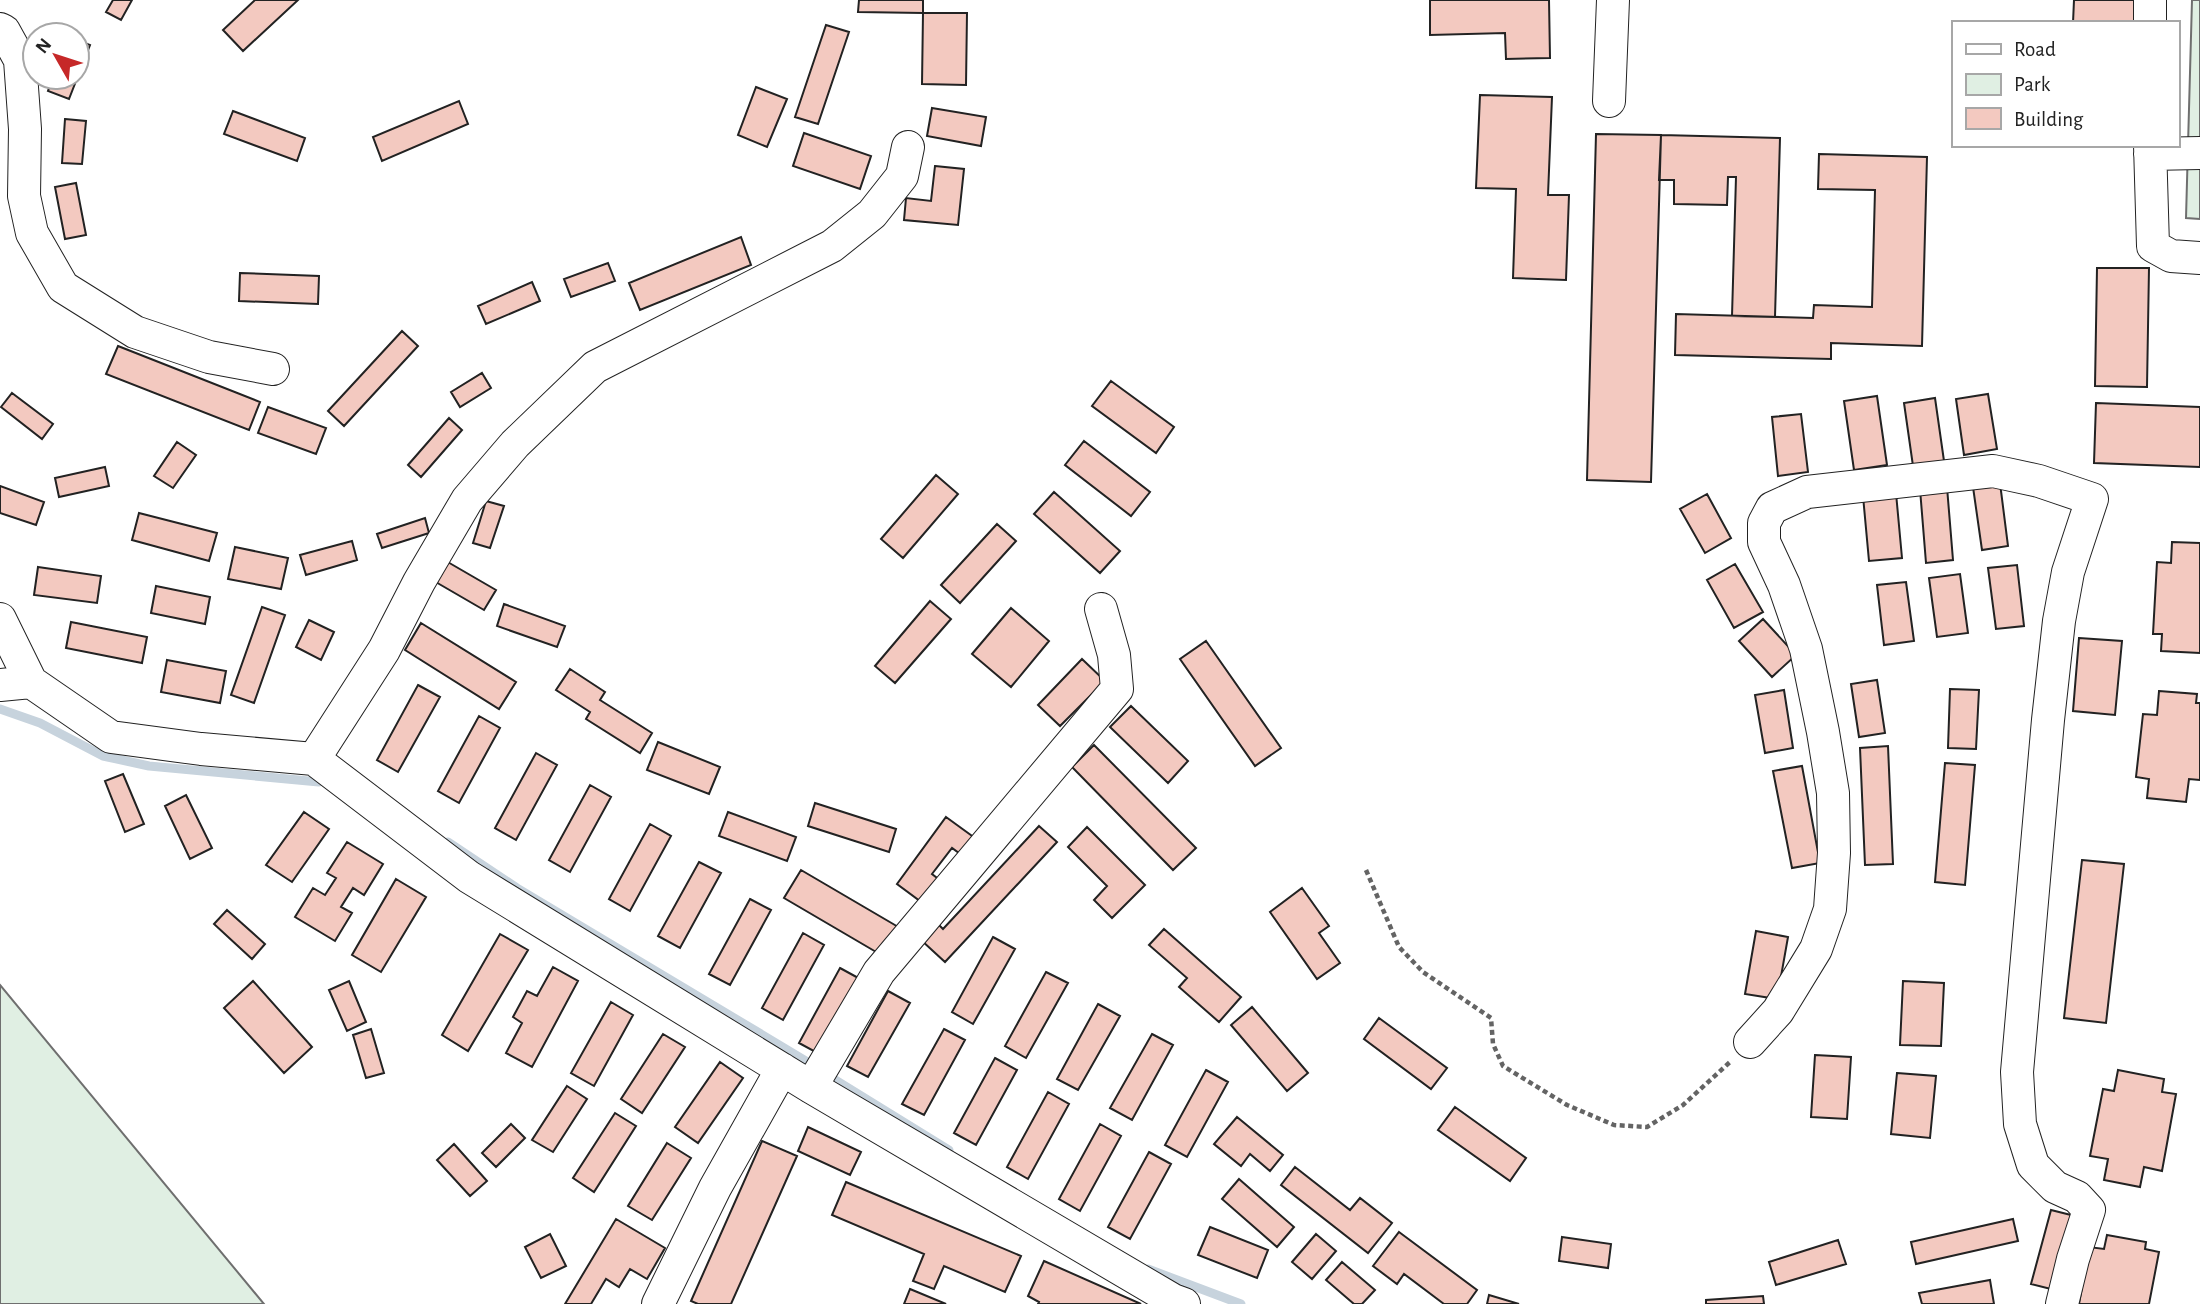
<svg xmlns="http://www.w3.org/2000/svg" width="2200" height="1304" font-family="'Alegreya Sans',sans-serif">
<rect width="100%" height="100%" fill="#fff"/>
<path fill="#e0efe3" stroke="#6f6f6f" stroke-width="2" d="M 2192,0 L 2200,0 L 2200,219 L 2186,218 Z
M 0,985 L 264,1304 L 0,1304 Z"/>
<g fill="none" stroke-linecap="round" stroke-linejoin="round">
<path stroke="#c7d3dd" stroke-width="9" d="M 0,709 L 40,723 L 103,756 L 149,766 L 319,782
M 448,842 L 517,888 L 811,1064
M 829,1076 L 949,1150
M 1148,1269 L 1241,1304"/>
</g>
<path fill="#f3c9c0" stroke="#222" stroke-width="2" d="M 113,0 L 132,0 L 121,20 L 106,12 Z
M 255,0 L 298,0 L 243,51 L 223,30 Z
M 859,0 L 923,0 L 923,13 L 858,12 Z
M 1430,0 L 1549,0 L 1550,58 L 1506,59 L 1505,33 L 1430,35 Z
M 2074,0 L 2145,0 L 2145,23 L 2073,23 Z
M 923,13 L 967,13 L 966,85 L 922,84 Z
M 826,25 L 849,32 L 818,124 L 795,117 Z
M 77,40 L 90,45 L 69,99 L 48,91 L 53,77 L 77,77 Z
M 756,87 L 787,99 L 767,147 L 738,135 Z
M 1480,95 L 1552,97 L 1548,195 L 1569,195 L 1566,280 L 1513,278 L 1516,189 L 1476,188 Z
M 459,101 L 468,124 L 382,161 L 373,137 Z
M 932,108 L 986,117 L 981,146 L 927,136 Z
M 233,111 L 305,138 L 297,161 L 224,134 Z
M 65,119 L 86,121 L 82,164 L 62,163 Z
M 804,133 L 871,156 L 860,189 L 793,166 Z
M 1596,134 L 1661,135 L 1651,482 L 1587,480 Z
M 1661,135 L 1780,138 L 1775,317 L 1732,316 L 1736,177 L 1728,177 L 1727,205 L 1674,204 L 1674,180 L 1659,180 Z
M 1819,154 L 1927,157 L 1922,346 L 1831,343 L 1831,359 L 1675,355 L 1676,314 L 1813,318 L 1814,305 L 1872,307 L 1875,190 L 1818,189 Z
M 935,166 L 964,169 L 958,225 L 904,220 L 906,198 L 931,201 Z
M 76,183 L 86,235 L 65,239 L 55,187 Z
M 741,237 L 751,265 L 640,310 L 629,283 Z
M 608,263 L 615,281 L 571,297 L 564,279 Z
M 2097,268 L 2149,268 L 2147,387 L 2095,386 Z
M 240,273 L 319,276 L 318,304 L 239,301 Z
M 532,282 L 540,301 L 486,324 L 478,306 Z
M 402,331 L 418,346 L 344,426 L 328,411 Z
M 118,346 L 260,402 L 249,430 L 106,374 Z
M 482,373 L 491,388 L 460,407 L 451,392 Z
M 1111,381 L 1174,427 L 1156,453 L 1092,406 Z
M 12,393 L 53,424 L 42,439 L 1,407 Z
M 1988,394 L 1997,449 L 1964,455 L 1956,399 Z
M 1877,396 L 1887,465 L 1854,470 L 1844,401 Z
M 1935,398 L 1944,461 L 1913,466 L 1904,403 Z
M 2096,403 L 2200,407 L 2200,467 L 2094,463 Z
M 268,407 L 326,428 L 316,454 L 258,433 Z
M 1801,414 L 1808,472 L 1778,476 L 1772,417 Z
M 449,418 L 462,430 L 421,477 L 408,465 Z
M 1084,441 L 1150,492 L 1131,516 L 1065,465 Z
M 177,442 L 196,455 L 173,488 L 154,476 Z
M 105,467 L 109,486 L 59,497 L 55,478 Z
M 936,475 L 958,494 L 903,558 L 881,539 Z
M 2000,483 L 2008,546 L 1982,550 L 1973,487 Z
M 0,486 L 44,502 L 36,525 L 0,513 Z
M 1947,487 L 1953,560 L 1926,563 L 1920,489 Z
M 1054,492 L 1120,551 L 1100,573 L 1034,514 Z
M 1896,493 L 1902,558 L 1869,561 L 1863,496 Z
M 1707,494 L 1731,538 L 1705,553 L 1680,509 Z
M 486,501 L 504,506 L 490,548 L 473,543 Z
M 139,513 L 217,533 L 209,561 L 132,540 Z
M 425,518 L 429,533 L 382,548 L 377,534 Z
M 997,524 L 1016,541 L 960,603 L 941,585 Z
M 352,541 L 357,560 L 306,575 L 300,555 Z
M 2172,542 L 2200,543 L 2200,653 L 2161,651 L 2162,634 L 2153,634 L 2157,562 L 2171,563 Z
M 235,547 L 288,558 L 281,589 L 228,579 Z
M 446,561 L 496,590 L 484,610 L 434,581 Z
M 1735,564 L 1763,612 L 1734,628 L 1707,580 Z
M 2017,565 L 2024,626 L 1996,629 L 1988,568 Z
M 38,567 L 101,576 L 97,603 L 34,595 Z
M 1960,574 L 1968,633 L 1937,637 L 1929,578 Z
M 1906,582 L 1914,641 L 1884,645 L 1877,585 Z
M 156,586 L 210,597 L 205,624 L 151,613 Z
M 930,601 L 951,619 L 895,683 L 875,666 Z
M 504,604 L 565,626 L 557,647 L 497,626 Z
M 262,607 L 285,615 L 254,703 L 231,695 Z
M 1011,608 L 1049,641 L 1011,687 L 972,654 Z
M 1763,619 L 1796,655 L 1772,677 L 1739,641 Z
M 309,620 L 334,632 L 321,660 L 296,647 Z
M 71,622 L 147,637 L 142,663 L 66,648 Z
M 421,623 L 516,682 L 499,709 L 405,650 Z
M 2079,638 L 2122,641 L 2115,715 L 2073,711 Z
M 1206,641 L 1281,748 L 1255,766 L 1180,659 Z
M 1082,659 L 1105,681 L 1060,726 L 1038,705 Z
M 167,660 L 226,671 L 220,703 L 161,692 Z
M 570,669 L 605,692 L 600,700 L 652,733 L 640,753 L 586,719 L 590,712 L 556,690 Z
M 1877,680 L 1885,733 L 1859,737 L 1851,684 Z
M 418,685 L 440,697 L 398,772 L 377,760 Z
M 1950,689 L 1979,690 L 1976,749 L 1948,748 Z
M 1784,690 L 1793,748 L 1765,753 L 1755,695 Z
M 2159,691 L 2197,694 L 2196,703 L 2200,703 L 2200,780 L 2189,779 L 2186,802 L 2147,798 L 2149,779 L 2136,777 L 2143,714 L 2157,715 Z
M 1131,706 L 1188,761 L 1168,783 L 1110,727 Z
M 479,716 L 500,728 L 459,803 L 438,791 Z
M 658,742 L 720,767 L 709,794 L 647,770 Z
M 1094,745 L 1196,848 L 1173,870 L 1072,767 Z
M 1888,746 L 1893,864 L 1865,865 L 1860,748 Z
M 536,753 L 557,765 L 516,840 L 495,828 Z
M 1945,763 L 1975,765 L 1965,885 L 1935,882 Z
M 1802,766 L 1820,863 L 1792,868 L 1773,771 Z
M 123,774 L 144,824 L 125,832 L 105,781 Z
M 590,785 L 611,797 L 570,872 L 549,860 Z
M 186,795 L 212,848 L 190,859 L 165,806 Z
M 815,803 L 896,829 L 889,852 L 808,826 Z
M 304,812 L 329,829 L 292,882 L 266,865 Z
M 728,812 L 796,837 L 787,861 L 719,836 Z
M 946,817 L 979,841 L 967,859 L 952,848 L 932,874 L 941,881 L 924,904 L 897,884 Z
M 650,824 L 671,836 L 630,911 L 609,899 Z
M 1039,826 L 1057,842 L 945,962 L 921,940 L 937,923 L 943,929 Z
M 1087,827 L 1145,885 L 1112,918 L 1094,900 L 1107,886 L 1068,847 Z
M 347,842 L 383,864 L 364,895 L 353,888 L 341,907 L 352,913 L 335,941 L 295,917 L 313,888 L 325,895 L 336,878 L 327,873 Z
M 2082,860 L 2124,864 L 2106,1023 L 2064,1018 Z
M 699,862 L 721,873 L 680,948 L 658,936 Z
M 801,870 L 900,928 L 883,956 L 784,898 Z
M 396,879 L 426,897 L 381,972 L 352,955 Z
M 1302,888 L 1329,926 L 1319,933 L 1340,963 L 1317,979 L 1270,912 Z
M 750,899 L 771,910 L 730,985 L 709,974 Z
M 227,910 L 265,944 L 252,959 L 214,924 Z
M 1164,929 L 1241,997 L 1219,1022 L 1179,987 L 1187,978 L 1149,945 Z
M 1756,931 L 1788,937 L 1777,999 L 1745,994 Z
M 803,933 L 824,945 L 783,1020 L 762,1008 Z
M 500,934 L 528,950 L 468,1051 L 442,1035 Z
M 993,937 L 1015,949 L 973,1024 L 952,1012 Z
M 553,967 L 578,981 L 532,1067 L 506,1053 L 522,1023 L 513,1017 L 527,991 L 537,996 Z
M 840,968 L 862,980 L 821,1055 L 799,1043 Z
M 1046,972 L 1068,983 L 1026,1058 L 1005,1046 Z
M 253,981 L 312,1047 L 284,1073 L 224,1008 Z
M 349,981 L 366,1022 L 347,1031 L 329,990 Z
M 1903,981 L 1944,983 L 1941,1046 L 1900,1045 Z
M 888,991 L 910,1003 L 868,1077 L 847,1066 Z
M 611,1002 L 633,1015 L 594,1086 L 571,1073 Z
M 1098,1004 L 1120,1016 L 1078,1090 L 1057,1079 Z
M 1252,1007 L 1308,1073 L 1287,1091 L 1231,1025 Z
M 1379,1018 L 1447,1068 L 1431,1089 L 1364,1039 Z
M 371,1029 L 384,1073 L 366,1078 L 353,1035 Z
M 944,1029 L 965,1040 L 924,1115 L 902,1104 Z
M 663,1034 L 685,1047 L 642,1113 L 621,1099 Z
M 1152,1034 L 1173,1045 L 1132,1120 L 1110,1108 Z
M 1815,1055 L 1851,1057 L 1847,1119 L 1811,1117 Z
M 995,1058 L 1017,1070 L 976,1145 L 954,1133 Z
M 720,1062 L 743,1078 L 698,1143 L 675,1127 Z
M 1206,1070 L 1228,1082 L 1187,1157 L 1165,1145 Z
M 2118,1070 L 2164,1079 L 2162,1092 L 2176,1094 L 2162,1171 L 2144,1167 L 2140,1187 L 2104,1180 L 2108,1159 L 2090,1156 L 2103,1089 L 2114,1091 Z
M 1897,1073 L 1936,1076 L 1930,1138 L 1891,1134 Z
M 567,1086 L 587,1099 L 553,1152 L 532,1140 Z
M 1048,1092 L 1069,1104 L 1028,1179 L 1007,1167 Z
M 1455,1107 L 1526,1158 L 1510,1181 L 1438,1130 Z
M 615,1113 L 636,1126 L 594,1192 L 573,1178 Z
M 1237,1117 L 1283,1155 L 1270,1171 L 1250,1154 L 1241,1166 L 1214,1144 Z
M 511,1124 L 525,1138 L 496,1167 L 482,1153 Z
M 1100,1124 L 1121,1136 L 1080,1211 L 1059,1199 Z
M 808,1127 L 861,1152 L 850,1175 L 798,1151 Z
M 762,1141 L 797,1156 L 731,1304 L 698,1304 L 691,1301 Z
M 667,1143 L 691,1158 L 652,1220 L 628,1206 Z
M 454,1144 L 487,1181 L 470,1196 L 437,1160 Z
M 1149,1152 L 1171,1164 L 1130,1239 L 1108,1227 Z
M 1295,1167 L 1350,1210 L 1360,1198 L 1392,1223 L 1368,1253 L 1281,1185 Z
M 1239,1179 L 1294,1227 L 1277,1247 L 1222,1199 Z
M 846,1182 L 1021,1256 L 1005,1292 L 944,1266 L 934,1289 L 913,1281 L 924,1254 L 832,1215 Z
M 2051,1210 L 2075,1216 L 2055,1290 L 2031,1284 Z
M 616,1219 L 665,1248 L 647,1279 L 630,1269 L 619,1287 L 606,1279 L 591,1304 L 565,1304 Z
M 2013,1219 L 2018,1241 L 1916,1264 L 1911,1242 Z
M 1210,1227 L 1268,1250 L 1257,1278 L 1198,1255 Z
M 1399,1232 L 1477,1290 L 1467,1304 L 1444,1304 L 1404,1274 L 1397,1284 L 1373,1266 Z
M 550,1234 L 566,1266 L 541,1278 L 525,1247 Z
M 1316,1234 L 1336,1251 L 1312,1279 L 1292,1262 Z
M 2107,1235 L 2146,1242 L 2145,1249 L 2159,1252 L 2149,1304 L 2079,1304 L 2089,1247 L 2104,1249 Z
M 1562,1237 L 1611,1244 L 1608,1268 L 1559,1261 Z
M 1838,1240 L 1846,1264 L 1776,1285 L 1769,1262 Z
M 1044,1261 L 1141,1304 L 1038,1304 L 1039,1302 L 1028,1296 Z
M 1342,1262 L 1375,1290 L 1362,1304 L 1354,1304 L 1326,1280 Z
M 1990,1280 L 1994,1304 L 1922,1304 L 1919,1293 Z
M 910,1289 L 946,1304 L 904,1304 Z
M 1489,1295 L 1519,1304 L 1487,1304 Z
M 1763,1296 L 1764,1304 L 1706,1304 L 1706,1300 Z"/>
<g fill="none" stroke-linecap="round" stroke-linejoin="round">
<g stroke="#222" stroke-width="34">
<path id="minor" d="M 2150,0 L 2150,23
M 0,29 L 4,31 L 20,60 L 25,129 L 24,196 L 32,233 L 63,287 L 135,332 L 209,357 L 273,369
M 1609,101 L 1613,0
M 2150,145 L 2153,246 L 2171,256 L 2200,258
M 2150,154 L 2200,153
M 0,619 L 31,682
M 0,685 L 31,682 L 111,737 L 201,749 L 314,759 L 469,877 L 811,1087 L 1173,1300 L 1184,1304
M 314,759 L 384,650 L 419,582 L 467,500 L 515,444 L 595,367 L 832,246 L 872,214 L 902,176 L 908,147
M 1750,1042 L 1778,1011 L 1816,949 L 1830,909 L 1834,853 L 1833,793 L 1823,732 L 1806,649 L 1784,585 L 1764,542 L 1764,523 L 1772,508 L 1807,492 L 1993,471 L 2039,481 L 2092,499 L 2068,572 L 2059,621 L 2048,720 L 2017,1072 L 2020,1124 L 2033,1165 L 2055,1187 L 2077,1197 L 2089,1210 L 2073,1259 L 2062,1304
M 811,1087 L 879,972 L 1117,689 L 1114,655 L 1101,609
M 658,1304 L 715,1188 L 782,1069"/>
</g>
<path stroke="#646464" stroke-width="4.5" stroke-dasharray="5 3.5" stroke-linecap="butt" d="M 1366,870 L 1399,947 L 1423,972 L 1491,1018 L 1493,1044 L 1503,1066 L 1567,1105 L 1614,1125 L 1647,1127 L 1683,1105 L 1730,1062"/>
<use href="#minor" stroke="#fff" stroke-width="32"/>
</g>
<rect x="1952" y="21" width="228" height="126" fill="#ffffff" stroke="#a7a7a7" stroke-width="2"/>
<rect x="1966" y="44" width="35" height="10" fill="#ffffff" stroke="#a7a7a7" stroke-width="2"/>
<text x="2014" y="56" font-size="21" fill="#222222">Road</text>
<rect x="1966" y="74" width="35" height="21" fill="#e0efe3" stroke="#a7a7a7" stroke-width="2"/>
<text x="2014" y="91" font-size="21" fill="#222222">Park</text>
<rect x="1966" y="108" width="35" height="21" fill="#f3c9c0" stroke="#a7a7a7" stroke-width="2"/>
<text x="2014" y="126" font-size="21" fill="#222222">Building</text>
<g transform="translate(56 56) rotate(309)"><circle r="33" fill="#ffffff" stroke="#a7a7a7" stroke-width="2"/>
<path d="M0-5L12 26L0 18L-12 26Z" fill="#c62828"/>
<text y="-10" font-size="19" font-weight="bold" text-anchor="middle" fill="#222222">N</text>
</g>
</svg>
